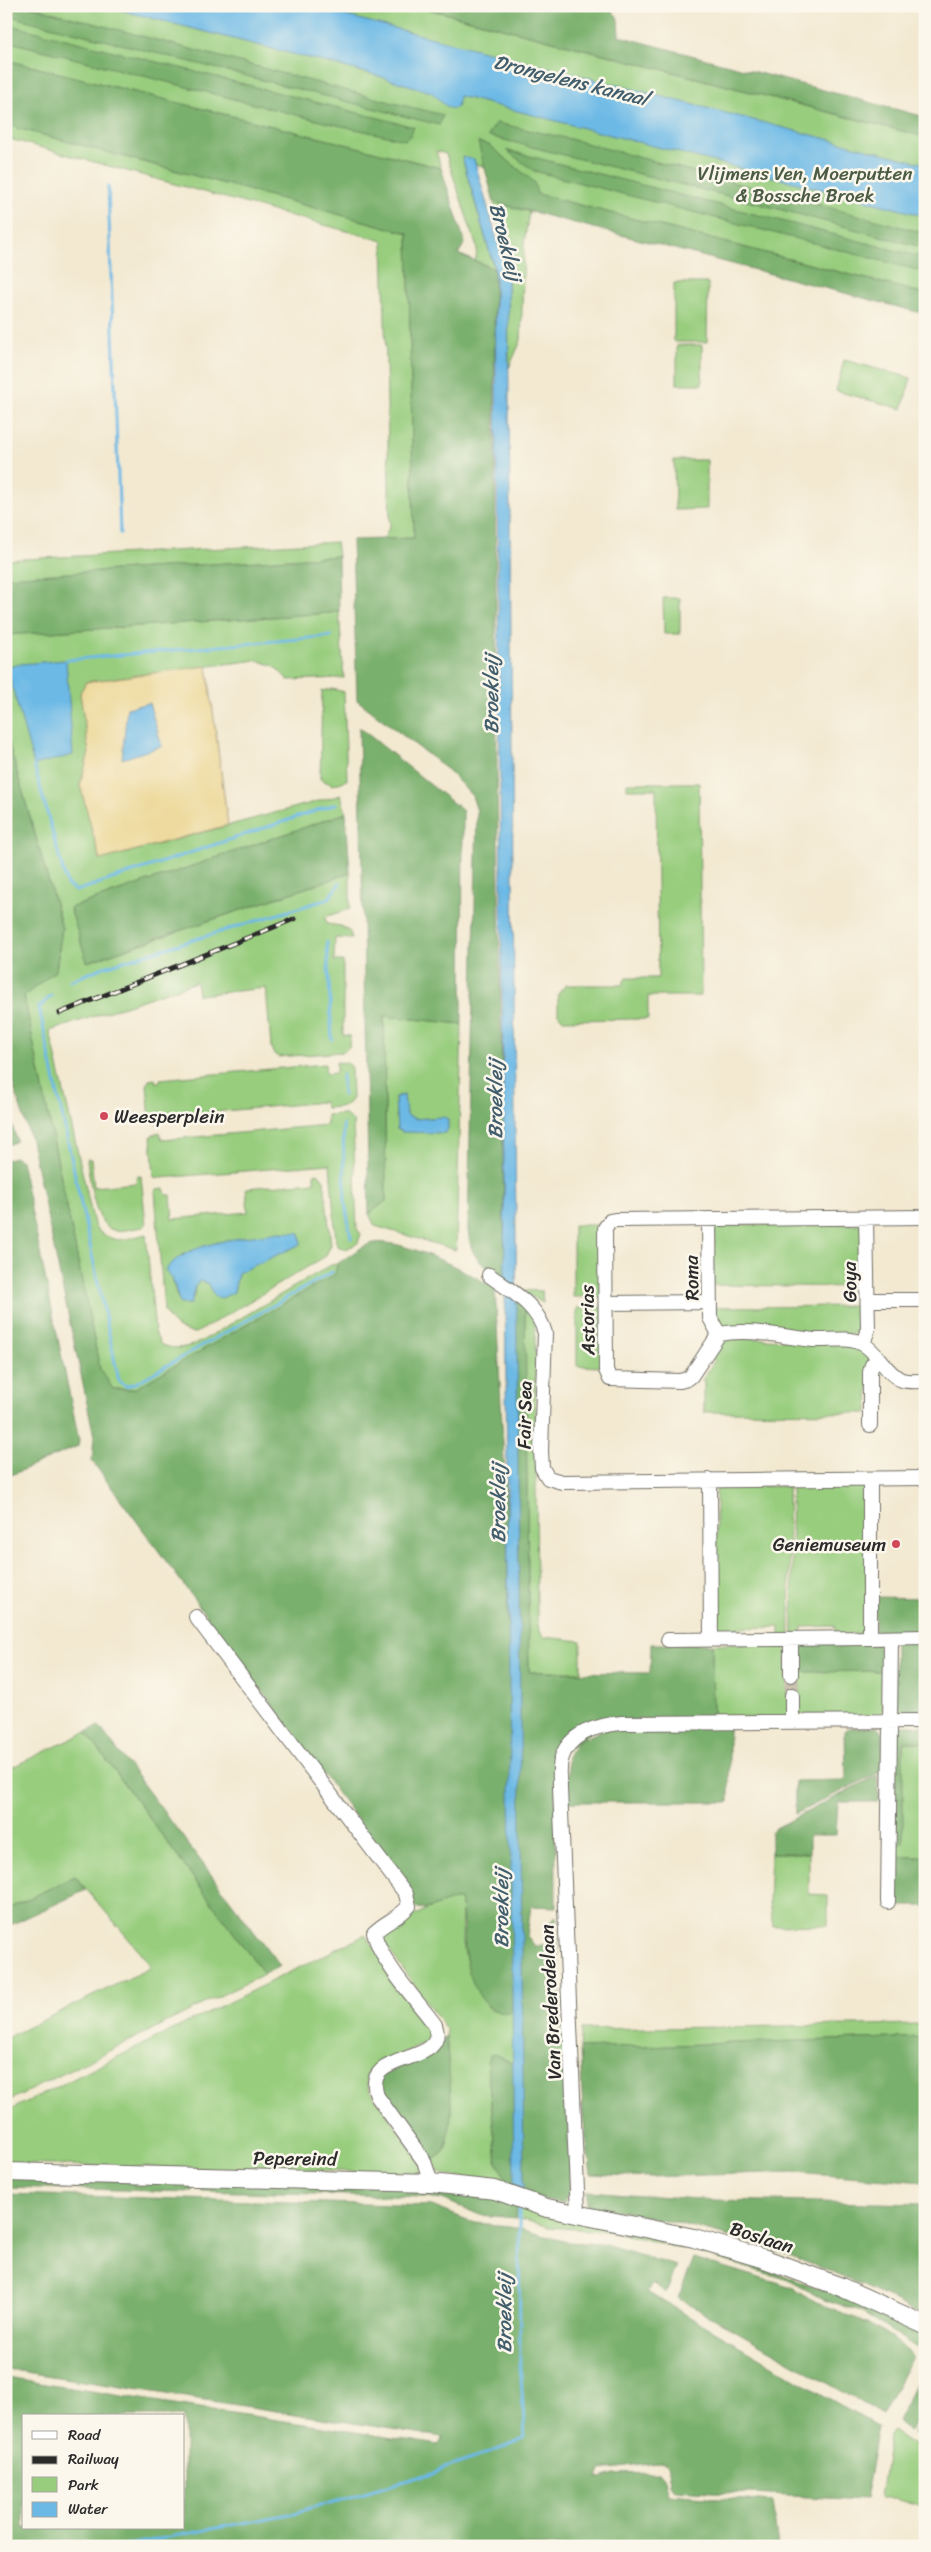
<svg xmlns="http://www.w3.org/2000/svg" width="931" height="2552" font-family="Sriracha,sans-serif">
<rect width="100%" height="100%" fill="#fbf7ec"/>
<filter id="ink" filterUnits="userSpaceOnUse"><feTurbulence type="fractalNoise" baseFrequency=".02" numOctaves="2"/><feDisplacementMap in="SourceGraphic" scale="10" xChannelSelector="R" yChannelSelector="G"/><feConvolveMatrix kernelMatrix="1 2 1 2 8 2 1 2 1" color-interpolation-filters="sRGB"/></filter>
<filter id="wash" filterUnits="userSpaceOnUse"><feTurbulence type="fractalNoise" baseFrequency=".0096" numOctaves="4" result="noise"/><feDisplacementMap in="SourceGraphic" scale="20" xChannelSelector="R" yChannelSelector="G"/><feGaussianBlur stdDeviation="1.12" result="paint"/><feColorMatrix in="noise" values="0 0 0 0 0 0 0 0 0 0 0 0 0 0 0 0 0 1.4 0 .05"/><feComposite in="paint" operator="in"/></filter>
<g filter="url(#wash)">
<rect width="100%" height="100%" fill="#f3e9d1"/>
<path fill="#98cd7e" stroke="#627c54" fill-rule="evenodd" d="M 6,6 L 416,6 L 925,137 L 925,294 L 537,194 L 533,182 L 463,160 L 494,269 L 474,260 L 476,258 L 477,248 L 446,154 L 436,151 L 441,168 L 6,60 Z
M 6,125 L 408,233 L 414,538 L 384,539 L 390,525 L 383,241 L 6,138 Z
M 494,202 L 529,212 L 524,244 L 521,340 L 509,368 L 508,258 Z
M 674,283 L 708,283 L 707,342 L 674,342 Z
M 677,345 L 702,345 L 702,384 L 677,384 Z
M 844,360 L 911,378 L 902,409 L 836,391 Z
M 674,460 L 707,460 L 707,509 L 675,510 Z
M 336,542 L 338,556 L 6,577 L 6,560 Z
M 663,598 L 680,598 L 680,634 L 664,634 Z
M 339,611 L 344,678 L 288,680 L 274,666 L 257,660 L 86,682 L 80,693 L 89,753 L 80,785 L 100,860 L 341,795 L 346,813 L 70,908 L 88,962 L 350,873 L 350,909 L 325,917 L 327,924 L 341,926 L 350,932 L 352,939 L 335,938 L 334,961 L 343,961 L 343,1035 L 350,1036 L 349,1047 L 342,1052 L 278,1057 L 273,1053 L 271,1047 L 266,988 L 198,995 L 196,982 L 50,1031 L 95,1228 C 116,1245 121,1240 146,1234 L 155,1332 L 161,1345 C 176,1350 186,1348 200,1342 L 331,1265 L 337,1264 L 336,1274 L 134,1389 L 113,1389 L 100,1369 L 24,996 L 56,970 L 62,928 L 6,734 L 6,635 L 330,613 Z
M 333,689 L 344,692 L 347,780 L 333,785 L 320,779 L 322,691 Z
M 627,783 L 699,783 L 701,996 L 648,996 L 648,1019 L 563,1020 L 558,1014 L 558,994 L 566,985 L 622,985 L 626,978 L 658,978 L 656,789 L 627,789 Z
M 384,1016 L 462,1024 L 456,1250 L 375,1226 L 369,1214 L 386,1201 ZM 404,1095 L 406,1115 L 415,1119 L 444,1117 L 402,1132 L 397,1129 L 395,1097 Z
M 336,1062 L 347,1063 L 351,1066 L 352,1098 C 348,1108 336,1107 326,1108 L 324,1102 L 158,1117 L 158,1124 L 150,1120 L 147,1085 L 149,1080 L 155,1079 L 156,1082 L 160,1082 L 160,1079 L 325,1064 L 326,1074 L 336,1073 Z
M 344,1114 L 353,1121 L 357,1229 L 361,1234 L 358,1243 L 346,1249 L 339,1247 L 336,1242 L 330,1164 L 161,1178 L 154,1177 L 151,1136 L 160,1132 L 162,1140 L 327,1125 L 327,1115 Z
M 87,1159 L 91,1159 L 94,1187 L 136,1183 L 137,1176 L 141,1176 L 146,1225 L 144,1227 C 134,1228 122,1232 113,1230 C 94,1226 89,1175 87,1159 Z
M 318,1173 L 324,1180 L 331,1245 L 326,1256 L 196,1333 C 180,1332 172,1325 164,1311 L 155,1191 L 157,1189 L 164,1188 L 166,1195 L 171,1195 L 173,1219 L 248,1212 L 246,1188 L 314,1182 L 314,1174 ZM 235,1241 L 238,1273 L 234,1292 L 213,1289 L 207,1283 L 200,1281 L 195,1285 L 194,1297 L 177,1297 L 172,1278 L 183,1254 L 218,1242 Z
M 862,1224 L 863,1287 L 713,1285 L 715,1225 Z
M 573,1225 L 600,1225 L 601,1297 L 573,1297 Z
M 520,1290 L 542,1291 L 543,1303 Z
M 525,1306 L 535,1324 L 537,1619 L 539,1631 L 544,1637 L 581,1641 L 581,1672 L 529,1672 Z
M 863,1306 L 864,1334 L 815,1334 L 724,1329 L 713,1307 Z
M 603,1307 L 602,1367 L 577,1366 L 577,1308 Z
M 726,1337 L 845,1343 L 870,1353 L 868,1413 L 704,1412 L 704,1381 L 702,1380 L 715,1360 L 708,1356 Z
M 859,1485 L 865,1488 L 868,1626 L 859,1634 L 836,1634 L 835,1626 L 803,1627 L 802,1635 L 793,1635 L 791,1486 Z
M 788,1486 L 790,1635 L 780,1635 L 780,1627 L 728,1628 L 728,1636 L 716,1633 L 716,1489 L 722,1487 Z
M 712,1644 L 786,1645 L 789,1718 L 713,1718 Z
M 885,1671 L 882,1716 L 800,1715 L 798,1672 Z
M 86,1732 L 264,1974 L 6,2102 L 6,2038 L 150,1968 L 150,1964 L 75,1876 L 6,1910 L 6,1791 L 9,1789 L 6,1784 L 6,1770 Z
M 904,1742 L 925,1742 L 925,1857 L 894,1857 L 891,1847 Z
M 771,1853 L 809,1853 L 809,1894 L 828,1895 L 828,1925 L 773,1926 L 769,1903 Z
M 453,1899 L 460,1900 C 463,1910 461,1920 462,1931 C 464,1959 471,1988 491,2010 L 518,2009 L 518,2067 L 500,2056 L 487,2062 L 497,2162 L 509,2185 L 441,2174 L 431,2161 L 442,2154 L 446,2148 L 451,2113 L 446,2029 L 378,1935 L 425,1910 Z
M 365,1935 L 435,2027 L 433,2041 C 417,2048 373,2061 366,2076 L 369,2089 L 426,2170 L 422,2173 L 6,2164 L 6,2112 Z
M 925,2024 L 925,2037 L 580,2048 L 582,2029 Z
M 517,2202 L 684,2245 L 682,2249 L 616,2232 L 549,2227 L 516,2218 Z
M 893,2430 L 925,2451 L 925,2507 L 895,2498 L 880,2498 L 889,2436 Z"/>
<path fill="#7ab06d" stroke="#526e4c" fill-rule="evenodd" d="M 6,6 L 29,6 L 390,102 L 443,115 L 439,125 L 6,15 Z
M 417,6 L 612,6 L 613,12 L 618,19 L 619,36 L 925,117 L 925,137 Z
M 6,24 L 414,127 L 410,136 L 405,140 L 324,122 L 6,41 Z
M 6,60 L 441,168 L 465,243 L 458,254 L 494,269 L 497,779 L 505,1279 C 481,1264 471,1260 468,1230 L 477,811 L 472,796 L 448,770 L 357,700 L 352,540 L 414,538 L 408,233 L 6,125 Z
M 496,123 L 570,139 L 925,233 L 925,248 L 771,207 L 488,136 Z
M 478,142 L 489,145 L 534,182 L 537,194 L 925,294 L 925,314 L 494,202 Z
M 506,150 L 925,258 L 925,272 L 534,171 Z
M 338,556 L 339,611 L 330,613 L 6,635 L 6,577 Z
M 359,727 L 463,811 L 462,1024 L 384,1016 L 386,1201 L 369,1214 Z
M 6,734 L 62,928 L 56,970 L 24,996 L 100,1369 L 113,1389 L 134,1389 L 335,1274 L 337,1264 C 347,1258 358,1248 370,1244 C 395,1234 472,1274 495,1288 L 507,1520 L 508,1622 L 515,1750 L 512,1297 L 525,1306 L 529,1672 L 650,1673 L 651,1644 L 712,1644 L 713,1718 L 606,1721 L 555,1758 L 556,1907 L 531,1906 L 527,1936 L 535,1946 L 547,1946 L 550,1942 L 551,1921 L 556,1916 L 571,2183 L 565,2203 L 546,2200 L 509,2185 L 497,2162 L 487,2062 L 490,2055 L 494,2054 L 517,2066 L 517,2009 C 487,2025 470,1983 466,1958 C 463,1939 464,1919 460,1900 C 442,1899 433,1913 413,1907 L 408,1888 L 92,1461 L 94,1436 L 31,1140 L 6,1063 Z
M 346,813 L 350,873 L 87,962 L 70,908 Z
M 6,1105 L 17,1141 L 6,1146 Z
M 14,1157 L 21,1161 L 79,1440 L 78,1446 L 9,1476 L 6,1459 L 6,1160 Z
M 875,1597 L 925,1598 L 925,1631 L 875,1631 Z
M 895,1641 L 925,1641 L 925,1714 L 895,1715 Z
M 874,1642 L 885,1653 L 885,1671 L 798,1672 L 799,1643 Z
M 99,1726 L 280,1966 L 264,1974 L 86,1732 Z
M 729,1726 L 729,1802 L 568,1802 L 568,1754 L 578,1742 L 608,1727 Z
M 891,1726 L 925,1726 L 925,1742 L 903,1742 L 903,1843 L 891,1847 Z
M 877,1727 L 883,1733 L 883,1767 L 880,1772 L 795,1814 L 795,1781 L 846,1780 L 845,1731 L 848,1728 Z
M 878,1775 L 878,1802 L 838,1802 L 836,1835 L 809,1835 L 809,1853 L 771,1853 L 771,1833 L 774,1829 Z
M 894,1857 L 925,1857 L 925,1906 L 895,1906 Z
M 75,1876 L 86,1890 L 6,1927 L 6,1910 Z
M 446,2036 C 448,2069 457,2117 445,2148 C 443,2155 437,2157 431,2161 L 380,2089 L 377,2078 L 440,2048 Z
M 925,2037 L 925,2182 L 796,2172 L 650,2177 L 591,2174 L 583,2116 L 580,2048 Z
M 6,2176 L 193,2181 L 192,2192 L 6,2187 Z
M 201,2182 L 441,2186 L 517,2202 L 516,2218 L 480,2215 L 442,2199 L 425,2197 L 201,2191 Z
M 587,2191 L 711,2200 L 925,2204 L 925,2317 C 818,2258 707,2225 587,2205 Z
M 6,2194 L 432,2206 L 475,2223 L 510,2226 L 567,2242 L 601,2244 L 677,2266 L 666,2293 L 652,2283 L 647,2292 L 878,2427 L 865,2500 L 675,2490 L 669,2484 L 669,2468 L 664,2464 L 657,2463 L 601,2470 L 598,2479 L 614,2474 L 659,2473 L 664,2479 L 668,2494 L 772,2502 L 778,2546 L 6,2546 L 6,2378 L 439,2445 L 443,2437 L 6,2369 ZM 24,2416 L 184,2416 L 184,2528 L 24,2528 Z
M 697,2245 L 833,2293 L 925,2334 L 917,2348 L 861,2312 L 824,2299 L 788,2280 L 696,2252 Z
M 694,2258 L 792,2288 L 812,2300 L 867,2323 L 891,2337 L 913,2356 L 882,2414 L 678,2298 Z
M 925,2367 L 925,2404 L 911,2431 L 897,2422 Z
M 925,2411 L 925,2440 L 914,2433 Z"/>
<path fill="#eeda9e" stroke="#8c8264" d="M 207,666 L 228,825 L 100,860 L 80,785 L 89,753 L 80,693 L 86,682 Z"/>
<path fill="#6cb9e6" stroke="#4c7288" d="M 104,6 L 308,6 L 925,164 L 925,216 L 459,96 L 457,107 L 452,109 C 442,105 439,98 431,92 L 375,75 Z
M 462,157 L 474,159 L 508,278 L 524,2189 L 514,2184 L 495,278 L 494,267 Z
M 66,660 L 73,755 L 34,765 L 9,675 L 9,667 L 21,664 Z
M 149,703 L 162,746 L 122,759 L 127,708 Z
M 404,1095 L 406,1115 L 415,1119 L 444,1117 L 448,1120 L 448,1129 L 445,1133 L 402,1132 L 397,1129 L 395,1097 Z
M 279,1232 L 300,1233 L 301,1244 L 238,1273 L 234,1292 L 222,1298 L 215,1297 L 207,1283 L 200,1281 L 195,1285 L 191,1304 L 180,1304 L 172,1278 L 165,1271 C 185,1241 246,1238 279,1232 Z"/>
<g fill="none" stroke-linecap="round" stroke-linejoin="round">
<path stroke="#6cb9e6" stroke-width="3" d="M 108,187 L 120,533
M 66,660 L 331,636
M 34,765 L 67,885 L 76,891 L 336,804
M 327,942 L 332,1040
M 70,981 L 101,968 L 328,899 L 340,883
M 51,996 L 39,1007 L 119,1381 L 126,1386 L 136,1383 L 332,1272
M 342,1075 L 343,1095
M 343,1125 L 345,1202 L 351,1238
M 123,2546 L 300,2512 L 435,2472 L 516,2443 L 525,2437 L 520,2362 L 519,2205"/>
</g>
</g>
<g filter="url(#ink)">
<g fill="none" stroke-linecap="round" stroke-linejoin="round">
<path stroke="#cbc3b0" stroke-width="14" stroke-dasharray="14 7" stroke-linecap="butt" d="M 791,1675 L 792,1695"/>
<g stroke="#716e65" stroke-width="16">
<path id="minor" d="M 925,1217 L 616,1220 L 610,1221 L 605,1228 L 606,1370 L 610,1379 L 680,1381 L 687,1379 L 691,1376 L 719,1334 C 752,1328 781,1337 814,1340 C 830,1341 848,1336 863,1344 C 878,1352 886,1374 902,1380 C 909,1382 918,1381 925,1381
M 709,1219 L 710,1318 L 719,1334
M 489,1275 C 512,1292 537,1304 545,1333 L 541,1451 L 542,1468 L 548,1478 L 562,1482 L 925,1478
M 868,1300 L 925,1300
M 606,1303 L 710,1302
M 863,1344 L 868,1329 L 866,1218
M 870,1425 L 870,1372 L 872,1365 L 878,1358
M 870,1479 L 870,1638 L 925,1637
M 710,1480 L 711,1639
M 196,1617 L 406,1894 L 409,1906 C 399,1918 385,1922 374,1933 C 382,1964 416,1999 435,2025 C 450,2068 360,2048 377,2096 L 424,2161 L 431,2183
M 791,1639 L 791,1675
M 668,1640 L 870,1638
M 792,1695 L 792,1722
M 888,1902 L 891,1638
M 578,2214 L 560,1788 C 560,1779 559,1769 561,1760 C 568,1733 598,1725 622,1723 L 925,1721"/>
</g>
<g stroke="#716e65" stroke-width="20">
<path id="major" d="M 6,2172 L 431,2183 L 495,2190 L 547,2208 L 694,2238 L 765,2259 L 841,2287 L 925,2325"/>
</g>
<use href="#minor" stroke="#fff" stroke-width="14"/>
<use href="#major" stroke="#fff" stroke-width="18"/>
<g stroke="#2b2b2b" stroke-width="5">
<path id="rail" d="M 60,1013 L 294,919"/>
</g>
<use href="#rail" stroke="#fbf7ec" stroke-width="3" stroke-dasharray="9" stroke-linecap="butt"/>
</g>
</g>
<g fill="#d1495b" stroke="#fbf7ec" stroke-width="2">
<circle cx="104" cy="1116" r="5"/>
<circle cx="896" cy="1544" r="5"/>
</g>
<g text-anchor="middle" stroke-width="5" stroke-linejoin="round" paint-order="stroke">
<g font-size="19" fill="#4c5c44" stroke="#fbf7ec">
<text x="805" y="180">Vlijmens Ven, Moerputten<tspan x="805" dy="22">&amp; Bossche Broek</tspan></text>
</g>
<g font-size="19" fill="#2b2b2b" stroke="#fbf7ec" text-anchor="start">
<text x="114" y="1123">Weesperplein</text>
<text x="886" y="1551" text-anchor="end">Geniemuseum</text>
</g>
<g font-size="19" fill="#2b2b2b" stroke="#fbf7ec">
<text transform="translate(691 1278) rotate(-91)" y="7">Roma</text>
<text transform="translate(849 1282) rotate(-91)" y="7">Goya</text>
<text transform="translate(587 1320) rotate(-91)" y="7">Astorias</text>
<text transform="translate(524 1415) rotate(-89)" y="7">Fair Sea</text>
<text transform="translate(550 2002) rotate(-93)" y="7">Van Brederodelaan</text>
<text transform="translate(295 2158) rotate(1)" y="7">Pepereind</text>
<text transform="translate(762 2237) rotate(18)" y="7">Boslaan</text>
</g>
<g font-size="20" font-style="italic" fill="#425d6c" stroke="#fbf7ec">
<text transform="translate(571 80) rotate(14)" y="7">Drongelens kanaal</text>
<text transform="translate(506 242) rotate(76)" y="7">Broekleij</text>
<text transform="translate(491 694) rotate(-90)" y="7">Broekleij</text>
<text transform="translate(495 1099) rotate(-90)" y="7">Broekleij</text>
<text transform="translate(498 1503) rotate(-90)" y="7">Broekleij</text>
<text transform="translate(501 1908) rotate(-90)" y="7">Broekleij</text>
<text transform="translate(504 2313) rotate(-90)" y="7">Broekleij</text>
</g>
</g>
<rect width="931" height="2552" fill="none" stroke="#fbf7ec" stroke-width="25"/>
<rect x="22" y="2414" width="162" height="115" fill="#fbf7ec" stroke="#a8a59f"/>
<rect x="32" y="2431" width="25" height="8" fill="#ffffff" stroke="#a8a59f"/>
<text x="68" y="2440" font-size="15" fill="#2b2b2b">Road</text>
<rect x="32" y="2456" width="25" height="8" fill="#2b2b2b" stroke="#a8a59f"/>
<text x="68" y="2464" font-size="15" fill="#2b2b2b">Railway</text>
<rect x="32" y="2477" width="25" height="15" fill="#98cd7e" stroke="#a8a59f"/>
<text x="68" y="2490" font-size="15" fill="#2b2b2b">Park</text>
<rect x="32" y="2502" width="25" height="15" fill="#6cb9e6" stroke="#a8a59f"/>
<text x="68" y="2514" font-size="15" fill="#2b2b2b">Water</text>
</svg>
